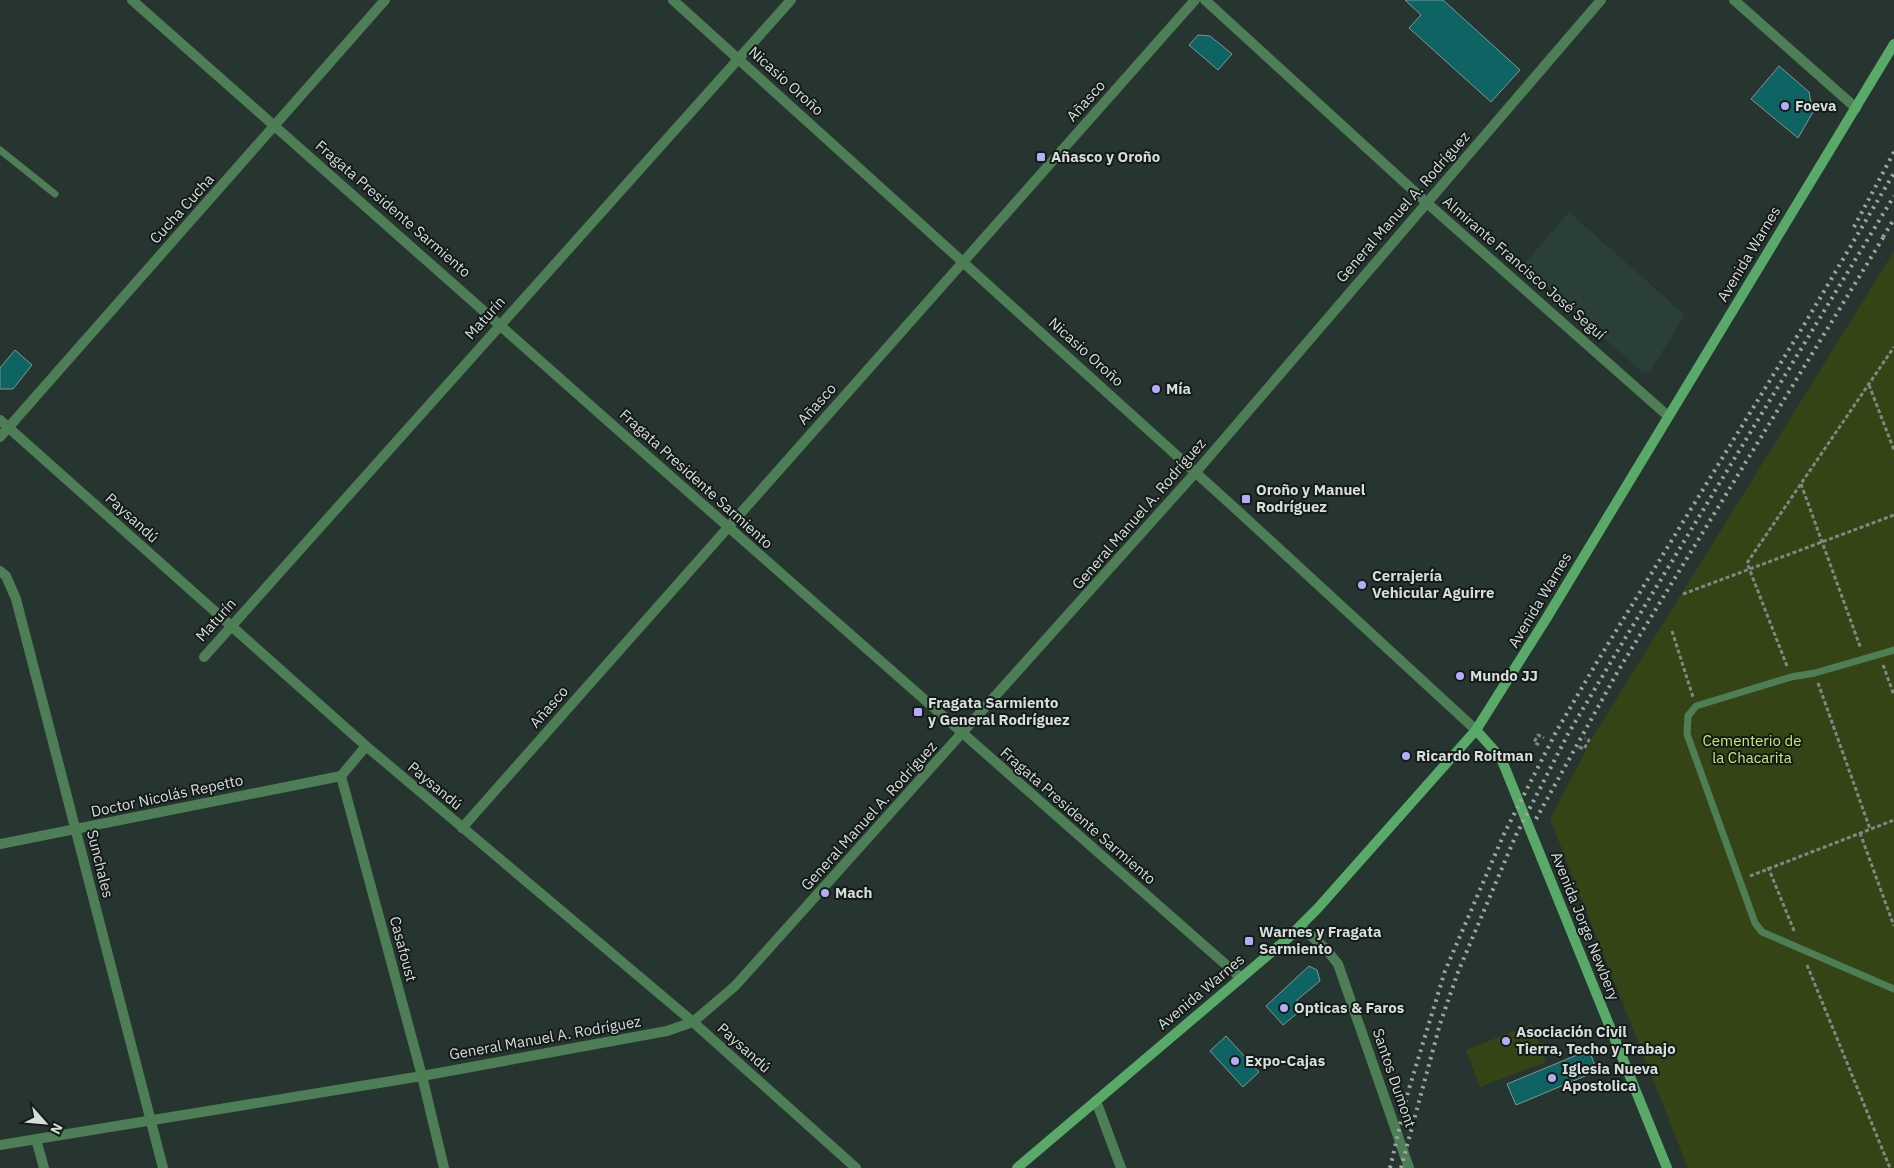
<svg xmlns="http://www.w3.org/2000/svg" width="1894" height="1168" font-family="'IBM Plex Sans',sans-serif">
<rect width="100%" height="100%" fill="#263530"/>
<path fill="#293f37" d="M 1569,212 L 1685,315 L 1650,371 L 1643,373 L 1523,265 Z"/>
<path fill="#354415" d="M 1894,251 L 1894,1168 L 1688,1168 L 1550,819 L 1594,735 Z
M 1532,1024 L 1546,1062 L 1480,1087 L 1466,1050 Z"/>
<path fill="#0e6363" stroke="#829595" d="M 1405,0 L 1443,0 L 1520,70 L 1491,102 L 1409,28 L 1421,15 Z
M 1198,35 L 1210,36 L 1232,54 L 1218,70 L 1189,45 Z
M 1779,66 L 1809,92 L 1813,112 L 1798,138 L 1751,99 Z
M 15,350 L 32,365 L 13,389 L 0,389 L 0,368 Z
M 1309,966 L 1317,970 L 1320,981 L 1297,1000 L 1300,1011 L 1283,1025 L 1266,1006 Z
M 1226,1036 L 1259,1072 L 1243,1087 L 1210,1051 Z
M 1589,1050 L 1597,1071 L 1516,1105 L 1507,1084 Z"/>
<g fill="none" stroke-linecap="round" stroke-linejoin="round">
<path stroke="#7d8985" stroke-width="3" stroke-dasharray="4 2.5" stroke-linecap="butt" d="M 1869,385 L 1894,450
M 1801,484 L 1861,649
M 1683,594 L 1894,515
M 1672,631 L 1693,697
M 1883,665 L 1894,695
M 1787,666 L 1747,563 L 1894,347
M 1818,683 L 1870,829
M 1539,745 L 1534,742 L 1538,735 L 1544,738
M 1579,747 L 1584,749 L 1589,740 L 1585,738
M 1860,833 L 1894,926
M 1768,867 L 1795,933
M 1750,876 L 1894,820
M 1807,965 L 1890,1168"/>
<path stroke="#4e7e56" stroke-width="7" d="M 0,150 L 55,194
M 1894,650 L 1815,673 L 1791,677 L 1696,706 L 1688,716 L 1687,734 L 1755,923 L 1762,932 L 1894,989"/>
<path stroke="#4e7e56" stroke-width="10" d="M 132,0 C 502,326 869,654 1241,978
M 673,0 L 1237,510 L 1476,730
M 1205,0 L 1427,203 L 1668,416
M 1734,0 L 1856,108
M 0,420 L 366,746 L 693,1022 L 856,1168
M 0,437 L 385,0
M 0,571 L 6,576 L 16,599 L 163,1168
M 204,657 L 791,0
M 341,776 L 422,1076 L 444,1168
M 341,776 L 366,746
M 462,828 L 1195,0
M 0,844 L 341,776
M 1300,926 L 1326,949 L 1338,964 L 1409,1168
M 1096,1101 L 1121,1168
M 36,1139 L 44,1168
M 0,1145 L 422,1076 L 667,1031 L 693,1022 L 735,986 L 1196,472 L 1601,0"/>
<path stroke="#59a968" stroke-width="10" d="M 1476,730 L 1501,758 L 1667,1168
M 1017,1168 L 1287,939 L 1318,908 L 1476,730 L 1546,619 L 1894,44"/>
<path stroke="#9ba6a3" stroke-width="4" stroke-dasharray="2.5 5" stroke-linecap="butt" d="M 1854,227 L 1894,152
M 1883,237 L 1894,219
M 1536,819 L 1618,671 L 1886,233
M 1390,1168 L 1408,1092 L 1445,971 L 1504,834 L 1556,732 L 1597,662 L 1804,325 L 1894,173
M 1401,1168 L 1440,1024 L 1458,972 L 1516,835 L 1568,734 L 1615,655 L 1894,196"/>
</g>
<g fill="#b5acf8" stroke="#141b18" stroke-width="2">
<circle cx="1785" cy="106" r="5"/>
<rect x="1036" y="152" width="10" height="10" rx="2.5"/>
<circle cx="1156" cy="389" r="5"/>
<rect x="1241" y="494" width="10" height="10" rx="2.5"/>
<circle cx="1362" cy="585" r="5"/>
<circle cx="1460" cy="676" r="5"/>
<rect x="913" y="707" width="10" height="10" rx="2.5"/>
<circle cx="1406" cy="756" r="5"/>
<circle cx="825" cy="893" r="5"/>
<rect x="1244" y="936" width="10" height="10" rx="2.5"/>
<circle cx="1284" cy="1008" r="5"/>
<circle cx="1506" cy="1041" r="5"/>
<circle cx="1235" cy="1061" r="5"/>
<circle cx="1552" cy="1078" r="5"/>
</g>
<g text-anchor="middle" stroke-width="4" stroke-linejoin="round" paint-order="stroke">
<g font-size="15" fill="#d5dedb" stroke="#141b18">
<text transform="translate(786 81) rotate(42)" y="5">Nicasio Oroño</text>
<text transform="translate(1086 101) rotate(-48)" y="5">Añasco</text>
<text transform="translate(1403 207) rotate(-49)" y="5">General Manuel A. Rodríguez</text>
<text transform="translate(182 209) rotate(-48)" y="5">Cucha Cucha</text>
<text transform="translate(393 209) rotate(41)" y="5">Fragata Presidente Sarmiento</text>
<text transform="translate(1749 254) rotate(-59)" y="5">Avenida Warnes</text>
<text transform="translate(1524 268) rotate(41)" y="5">Almirante Francisco José Seguí</text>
<text transform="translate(485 318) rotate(-48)" y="5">Maturín</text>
<text transform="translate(1086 352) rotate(42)" y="5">Nicasio Oroño</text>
<text transform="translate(817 404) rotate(-48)" y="5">Añasco</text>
<text transform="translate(696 479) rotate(42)" y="5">Fragata Presidente Sarmiento</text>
<text transform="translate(1139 514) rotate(-49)" y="5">General Manuel A. Rodríguez</text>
<text transform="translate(132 518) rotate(42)" y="5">Paysandú</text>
<text transform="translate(1540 600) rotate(-59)" y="5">Avenida Warnes</text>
<text transform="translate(216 620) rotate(-48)" y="5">Maturín</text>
<text transform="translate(549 707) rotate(-49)" y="5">Añasco</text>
<text transform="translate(435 786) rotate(40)" y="5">Paysandú</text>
<text transform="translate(167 796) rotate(-12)" y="5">Doctor Nicolás Repetto</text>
<text transform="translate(869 816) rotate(-48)" y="5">General Manuel A. Rodríguez</text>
<text transform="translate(1078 816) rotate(41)" y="5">Fragata Presidente Sarmiento</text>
<text transform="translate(100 864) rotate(76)" y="5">Sunchales</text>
<text transform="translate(1585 926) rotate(68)" y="5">Avenida Jorge Newbery</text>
<text transform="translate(403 949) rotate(75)" y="5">Casafoust</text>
<text transform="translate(1201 992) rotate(-40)" y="5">Avenida Warnes</text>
<text transform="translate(545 1038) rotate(-10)" y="5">General Manuel A. Rodríguez</text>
<text transform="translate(744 1048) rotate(42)" y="5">Paysandú</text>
<text transform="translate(1394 1078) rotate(71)" y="5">Santos Dumont</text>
</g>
<g font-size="15" font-weight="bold" fill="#d5dedb" stroke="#141b18" text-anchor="start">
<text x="1795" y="111">Foeva</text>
<text x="1051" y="162">Añasco y Oroño</text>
<text x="1166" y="394">Mía</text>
<text x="1256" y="495">Oroño y Manuel<tspan x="1256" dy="17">Rodríguez</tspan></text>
<text x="1372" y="581">Cerrajería<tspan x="1372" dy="17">Vehicular Aguirre</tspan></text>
<text x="1470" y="681">Mundo JJ</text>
<text x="928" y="708">Fragata Sarmiento<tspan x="928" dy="17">y General Rodríguez</tspan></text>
<text x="1416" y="761">Ricardo Roitman</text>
<text x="835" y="898">Mach</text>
<text x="1259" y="937">Warnes y Fragata<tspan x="1259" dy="17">Sarmiento</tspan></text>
<text x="1294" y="1013">Opticas &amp; Faros</text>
<text x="1516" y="1037">Asociación Civil<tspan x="1516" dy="17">Tierra, Techo y Trabajo</tspan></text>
<text x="1245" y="1066">Expo-Cajas</text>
<text x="1562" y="1074">Iglesia Nueva<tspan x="1562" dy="17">Apostolica</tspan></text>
</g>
<g font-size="15" fill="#c4ed76" stroke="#141b18">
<text x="1752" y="746">Cementerio de<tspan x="1752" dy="17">la Chacarita</tspan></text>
</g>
</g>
<g transform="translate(45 1123) rotate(117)" stroke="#141b18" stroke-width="4" paint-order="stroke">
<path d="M0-4L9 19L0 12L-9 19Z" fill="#d5dedb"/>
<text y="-8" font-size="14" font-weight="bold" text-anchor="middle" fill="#d5dedb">N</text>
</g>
</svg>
